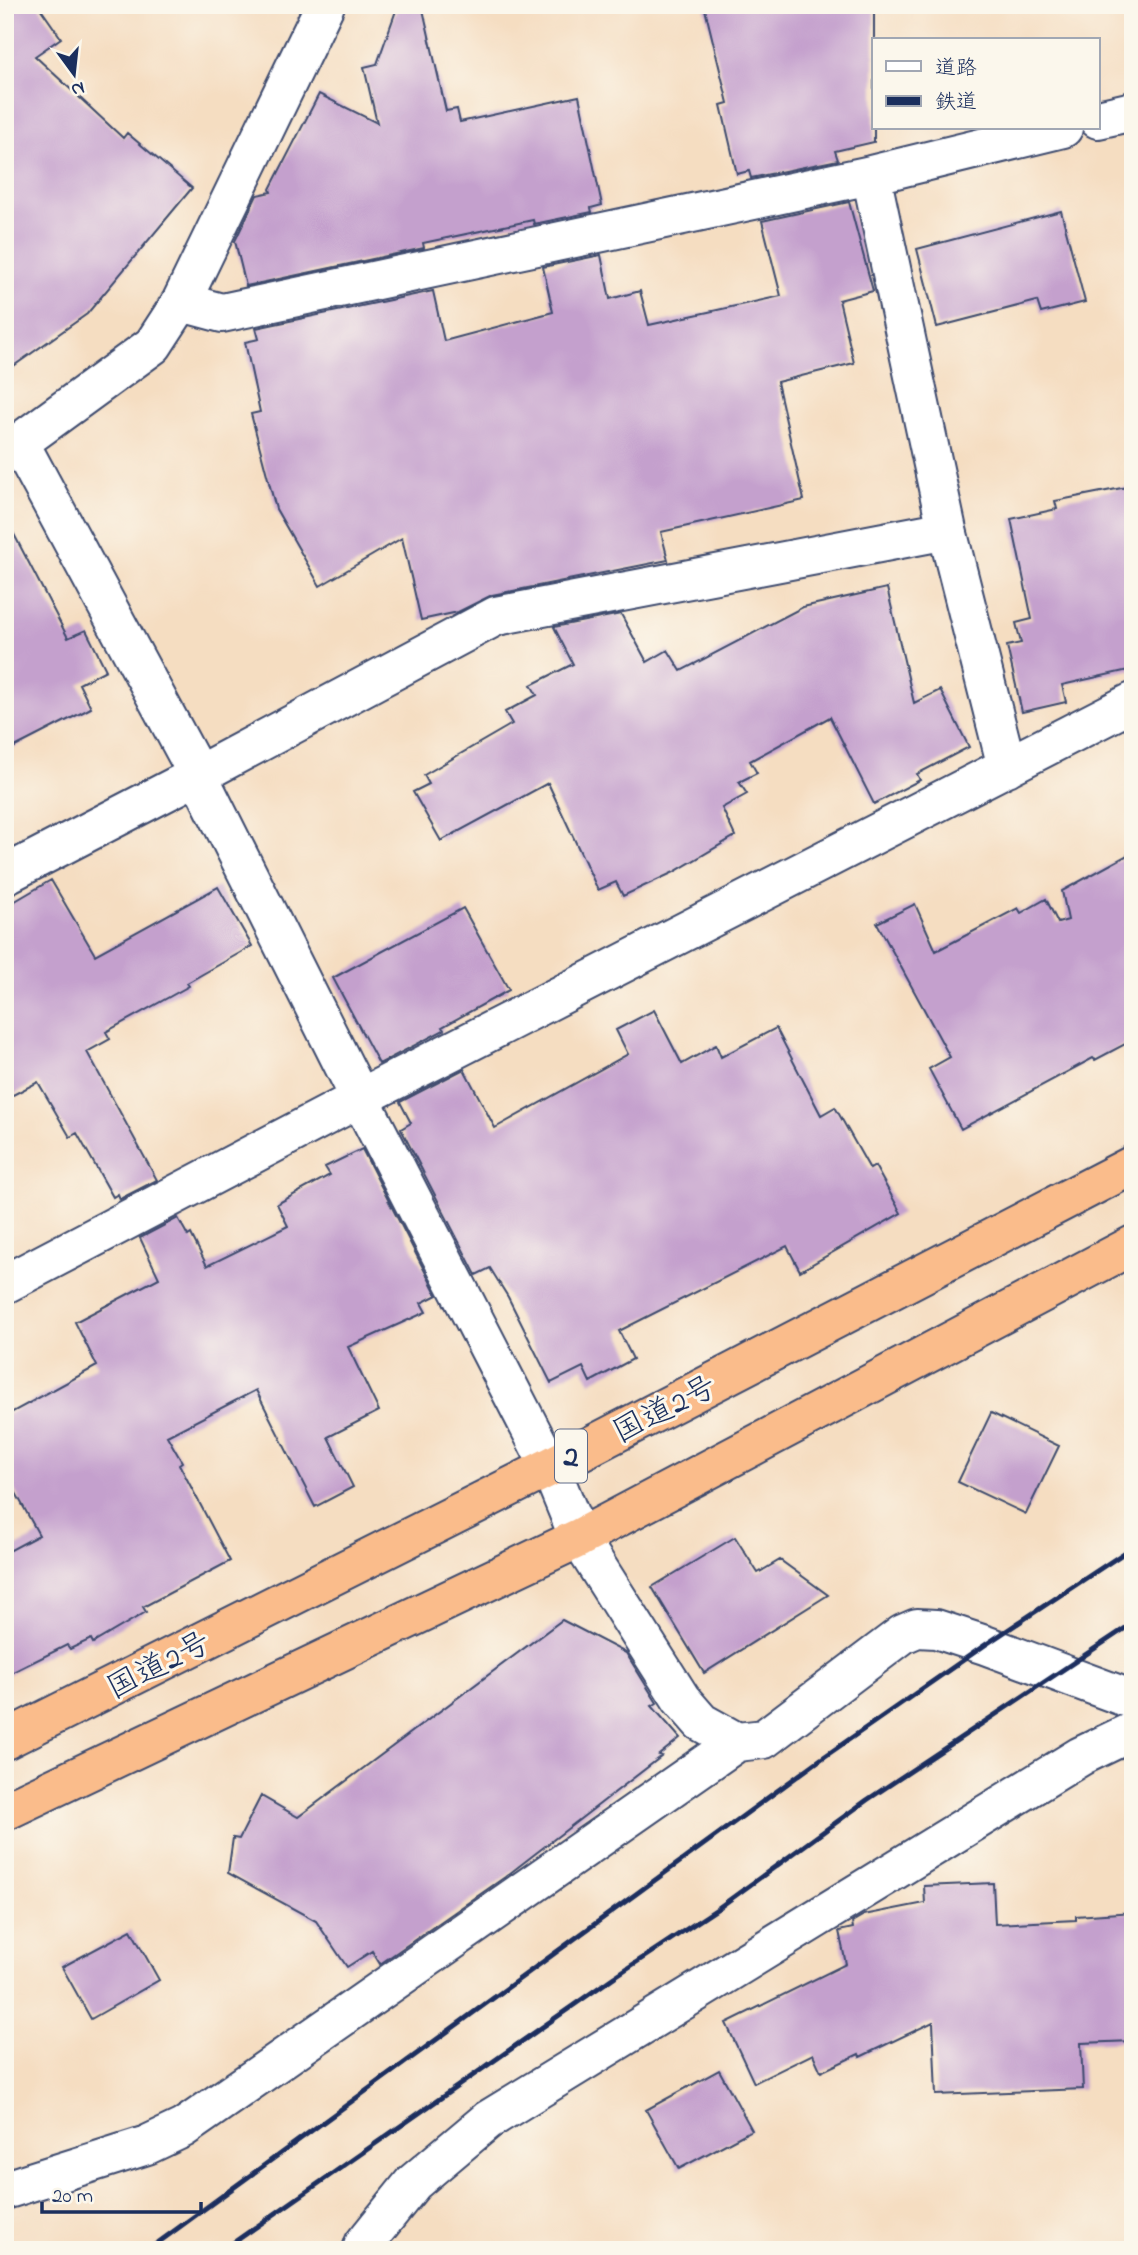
<svg xmlns="http://www.w3.org/2000/svg" width="1138" height="2255" font-family="'Indie Flower','Klee One',sans-serif">
<rect width="100%" height="100%" fill="#fbf7ec"/>
<filter id="ink" filterUnits="userSpaceOnUse"><feTurbulence type="fractalNoise" baseFrequency=".0143" numOctaves="2"/><feDisplacementMap in="SourceGraphic" scale="14" xChannelSelector="R" yChannelSelector="G"/><feConvolveMatrix kernelMatrix="1 2 1 2 8 2 1 2 1" color-interpolation-filters="sRGB"/></filter>
<filter id="wash" filterUnits="userSpaceOnUse"><feTurbulence type="fractalNoise" baseFrequency=".00686" numOctaves="4" result="noise"/><feDisplacementMap in="SourceGraphic" scale="28" xChannelSelector="R" yChannelSelector="G"/><feGaussianBlur stdDeviation="1.57" result="paint"/><feColorMatrix in="noise" values="0 0 0 0 0 0 0 0 0 0 0 0 0 0 0 0 0 1.4 0 .05"/><feComposite in="paint" operator="in"/></filter>
<g filter="url(#wash)">
<rect width="100%" height="100%" fill="#f5ddc1"/>
<g id="blocks">
<path fill="#c4a0cd" d="M 5,5 L 38,5 L 61,38 L 35,56 L 123,138 L 127,133 L 192,188 L 87,314 L 5,372 Z
M 398,5 L 422,5 L 446,111 L 457,109 L 460,122 L 579,96 L 602,205 L 591,208 L 592,212 L 534,224 L 533,220 L 423,243 L 424,248 L 246,286 L 235,241 L 257,195 L 271,192 L 270,189 L 319,94 L 377,123 L 364,67 L 377,64 Z
M 704,5 L 874,5 L 874,142 L 835,151 L 838,160 L 751,178 L 749,171 L 737,174 L 721,105 L 728,103 Z
M 849,202 L 873,291 L 839,300 L 854,363 L 777,382 L 804,500 L 661,532 L 668,560 L 492,595 L 458,612 L 421,620 L 402,538 L 320,586 L 276,509 L 251,414 L 260,412 L 245,342 L 259,339 L 256,328 L 433,291 L 444,341 L 553,312 L 543,267 L 601,255 L 610,299 L 640,291 L 649,325 L 781,296 L 762,221 Z
M 1061,211 L 1085,302 L 1041,313 L 1037,301 L 937,327 L 917,249 Z
M 1127,487 L 1133,516 L 1133,669 L 1062,685 L 1066,702 L 1022,712 L 1007,646 L 1021,643 L 1016,623 L 1032,619 L 1011,519 L 1057,509 L 1055,501 Z
M 5,517 L 68,638 L 86,630 L 106,670 L 79,684 L 91,708 L 5,752 Z
M 887,588 L 914,703 L 940,690 L 969,747 L 917,774 L 920,780 L 874,804 L 830,717 L 750,761 L 757,773 L 739,782 L 747,794 L 722,808 L 735,836 L 674,872 L 623,896 L 616,882 L 598,890 L 548,783 L 441,841 L 413,792 L 429,784 L 424,775 L 512,724 L 505,712 L 537,695 L 531,685 L 573,664 L 554,627 L 621,614 L 647,662 L 668,650 L 681,671 L 803,607 Z
M 1133,852 L 1133,1040 L 1095,1060 L 1093,1058 L 961,1129 L 929,1069 L 950,1057 L 877,923 L 915,904 L 936,951 L 1018,908 L 1021,913 L 1046,899 L 1058,923 L 1068,920 L 1062,891 Z
M 51,880 L 95,955 L 218,887 L 252,946 L 187,983 L 189,986 L 106,1032 L 110,1039 L 87,1052 L 157,1180 L 120,1199 L 118,1194 L 113,1197 L 77,1133 L 70,1137 L 38,1082 L 5,1099 L 5,907 Z
M 463,908 L 509,990 L 442,1027 L 444,1030 L 379,1064 L 333,978 Z
M 654,1010 L 682,1064 L 716,1045 L 721,1057 L 776,1028 L 821,1115 L 835,1107 L 870,1169 L 875,1166 L 901,1213 L 800,1271 L 787,1246 L 619,1331 L 633,1359 L 590,1382 L 583,1367 L 551,1383 L 508,1297 L 490,1268 L 476,1275 L 401,1129 L 411,1123 L 400,1102 L 464,1069 L 495,1128 L 628,1054 L 616,1030 Z
M 362,1149 L 437,1295 L 421,1303 L 426,1312 L 348,1347 L 379,1411 L 328,1437 L 353,1487 L 315,1507 L 256,1390 L 167,1436 L 182,1462 L 179,1464 L 230,1561 L 143,1607 L 146,1612 L 93,1643 L 91,1639 L 70,1649 L 67,1645 L 5,1676 L 5,1553 L 39,1535 L 5,1473 L 5,1416 L 97,1366 L 75,1322 L 159,1278 L 140,1238 L 178,1218 L 188,1236 L 191,1234 L 207,1266 L 288,1226 L 277,1204 L 330,1175 L 325,1167 Z
M 991,1413 L 1059,1446 L 1026,1514 L 958,1482 Z
M 735,1537 L 758,1573 L 780,1560 L 828,1595 L 704,1673 L 652,1587 Z
M 562,1620 L 626,1653 L 657,1703 L 652,1706 L 680,1738 L 659,1755 L 662,1756 L 505,1877 L 380,1964 L 372,1951 L 347,1967 L 316,1921 L 228,1873 L 233,1838 L 239,1839 L 261,1796 L 298,1817 Z
M 993,1883 L 995,1924 L 1076,1920 L 1076,1916 L 1133,1912 L 1133,2041 L 1081,2043 L 1083,2089 L 936,2095 L 933,2022 L 860,2057 L 859,2054 L 821,2072 L 813,2054 L 754,2083 L 726,2023 L 846,1964 L 839,1931 L 853,1928 L 852,1922 L 864,1915 L 925,1903 L 924,1886 Z
M 131,1930 L 159,1980 L 91,2019 L 62,1967 Z
M 719,2070 L 752,2130 L 679,2169 L 646,2110 Z"/>
</g>
</g>
<g filter="url(#ink)">
<use href="#blocks" fill-opacity="0" stroke="#3c496d" stroke-width="2"/>
<g fill="none" stroke-linecap="round" stroke-linejoin="round">
<g stroke="#3c496d" stroke-width="42">
<path id="minor" d="M 1098,119 L 1133,111
M 871,175 L 947,530 L 1007,767
M 181,302 L 222,313 L 871,175 L 1063,128
M 20,444 L 198,775 L 360,1098 L 550,1467 L 579,1538 L 681,1699 L 701,1722 L 737,1742
M 5,453 L 153,345 L 181,302 L 325,5
M 5,875 L 198,775 L 496,616 L 947,530
M 5,1284 L 360,1098 L 1133,702
M 5,2190 L 147,2145 L 183,2128 L 737,1742 L 764,1739 L 903,1634 L 917,1628 L 936,1629 L 985,1645 L 1133,1700
M 362,2250 L 364,2244 L 413,2183 L 488,2120 L 1081,1756 L 1133,1731"/>
</g>
<g stroke="#3c496d" stroke-width="42">
<path id="highway" d="M 5,1740 L 550,1467 L 1133,1165
M 5,1811 L 579,1538 L 1133,1245"/>
</g>
<use href="#minor" stroke="#fff" stroke-width="38"/>
<use href="#highway" stroke="#fabc8b" stroke-width="38"/>
<path stroke="#1b2f5e" stroke-width="5" d="M 148,2250 L 821,1759 L 985,1645 L 1133,1547
M 223,2250 L 614,1977 L 717,1909 L 867,1800 L 1133,1623"/>
</g>
</g>
<g text-anchor="middle" stroke-width="6" stroke-linejoin="round" paint-order="stroke">
<rect fill="#fbf7ec" stroke="#5e6b89" stroke-width="2" x="555" y="1429.5" width="32" height="53" rx="5"/>
<g font-size="30" font-weight="bold" fill="#1b2f5e">
<text x="571" y="1466">2</text>
</g>
<g font-size="32" fill="#1b2f5e" stroke="#fbf7ec">
<text transform="translate(664 1408) rotate(-27)" y="11">国道2号</text>
<text transform="translate(158 1664) rotate(-27)" y="11">国道2号</text>
</g>
</g>
<rect width="1138" height="2255" fill="none" stroke="#fbf7ec" stroke-width="28"/>
<rect x="872" y="38" width="228" height="91" fill="#fbf7ec" stroke="#a1a7b3" stroke-width="2"/>
<rect x="886" y="61" width="35" height="10" fill="#ffffff" stroke="#a1a7b3" stroke-width="2"/>
<text x="935" y="74" font-size="21" fill="#1b2f5e">道路</text>
<rect x="886" y="96" width="35" height="10" fill="#1b2f5e" stroke="#a1a7b3" stroke-width="2"/>
<text x="935" y="108" font-size="21" fill="#1b2f5e">鉄道</text>
<g transform="translate(74 74) rotate(165)" stroke="#fbf7ec" stroke-width="5" paint-order="stroke">
<path d="M0-5L12 26L0 18L-12 26Z" fill="#1b2f5e"/>
<text y="-10" font-size="19" font-weight="bold" text-anchor="middle" fill="#1b2f5e">N</text>
</g>
<path d="M42 2202v10h159v-10" fill="none" stroke="#1b2f5e" stroke-width="3.5"/>
<text x="52" y="2202" font-size="21" fill="#1b2f5e" stroke="#fbf7ec" stroke-width="5" paint-order="stroke">20 m</text>
</svg>
